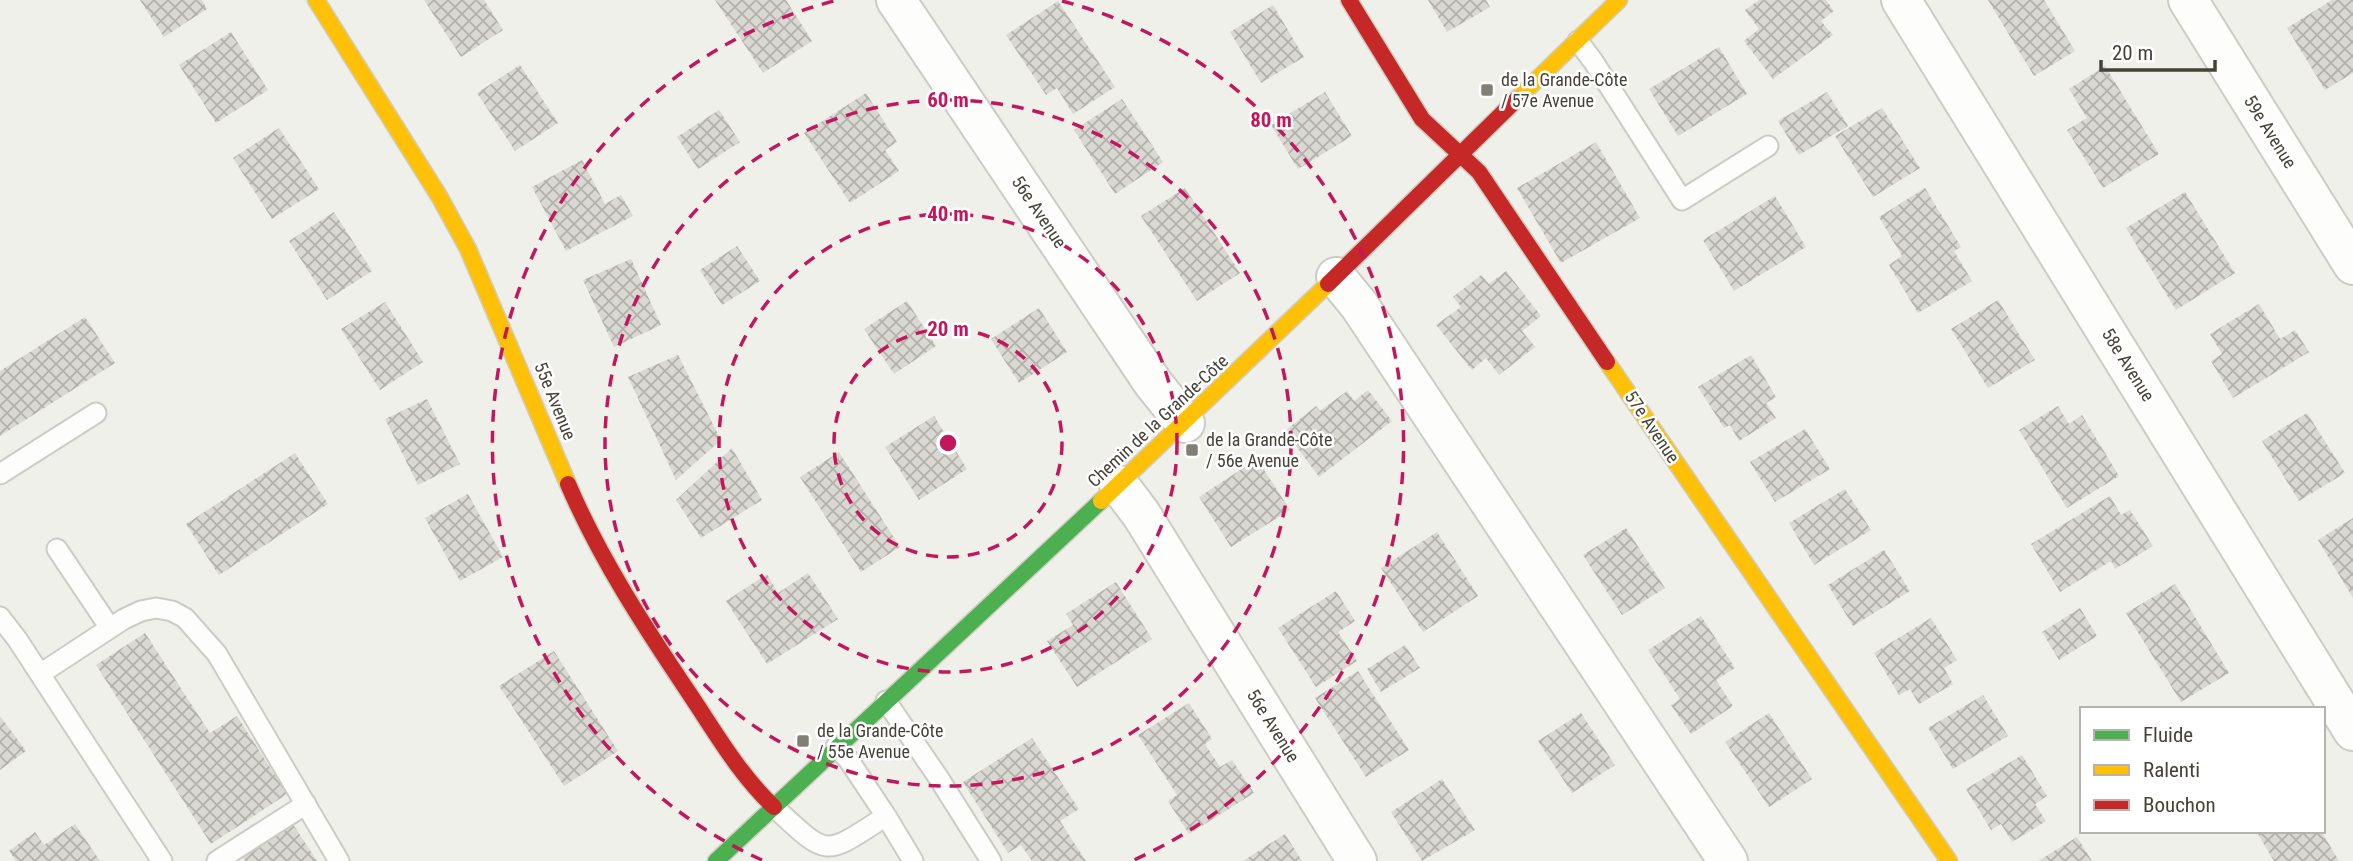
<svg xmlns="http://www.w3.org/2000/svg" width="2353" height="861" font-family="'Roboto Condensed',sans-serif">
<defs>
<pattern id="building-cross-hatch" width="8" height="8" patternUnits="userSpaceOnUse" patternTransform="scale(1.75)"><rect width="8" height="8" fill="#d9d8d3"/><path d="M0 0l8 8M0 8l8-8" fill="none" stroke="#b2b1ac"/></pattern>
</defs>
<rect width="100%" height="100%" fill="#f0f0eb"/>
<path fill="url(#building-cross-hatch)" d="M 140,0 L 202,0 L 207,9 L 164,37 Z
M 424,0 L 484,0 L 503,30 L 461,57 Z
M 715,0 L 786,0 L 812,41 L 763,73 Z
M 1428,0 L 1486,0 L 1490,7 L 1447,32 Z
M 1759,0 L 1826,0 L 1834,11 L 1821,21 L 1833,35 L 1773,79 L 1744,41 L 1759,29 L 1745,10 Z
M 1988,0 L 2044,0 L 2075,51 L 2034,76 Z
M 2332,0 L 2353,0 L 2353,73 L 2325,90 L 2287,28 Z
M 1058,1 L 1115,87 L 1073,114 L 1057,88 L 1046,95 L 1006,35 Z
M 1273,5 L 1304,57 L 1261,83 L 1230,32 Z
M 231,32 L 268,90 L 216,123 L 179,65 Z
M 1719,47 L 1747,94 L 1678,136 L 1649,89 Z
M 520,65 L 558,123 L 515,151 L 477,93 Z
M 2105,66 L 2159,154 L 2103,188 L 2067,130 L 2087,118 L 2069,89 Z
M 1325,92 L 1352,136 L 1298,169 L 1271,125 Z
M 1827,92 L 1848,126 L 1799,155 L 1778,121 Z
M 866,93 L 897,142 L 885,150 L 899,171 L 850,203 L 804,133 Z
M 1122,99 L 1163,162 L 1115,194 L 1074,130 Z
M 1882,108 L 1920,168 L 1873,197 L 1835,136 Z
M 719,110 L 740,142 L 698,169 L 677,137 Z
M 279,128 L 319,189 L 272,219 L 233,158 Z
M 1596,142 L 1640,218 L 1561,263 L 1517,188 Z
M 582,160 L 605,204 L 621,195 L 633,216 L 566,251 L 532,187 Z
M 1185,188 L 1240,273 L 1197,301 L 1141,216 Z
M 1925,188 L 1961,247 L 1954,251 L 1972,281 L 1918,313 L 1889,265 L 1902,256 L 1879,217 Z
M 2185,192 L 2235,273 L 2176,310 L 2126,228 Z
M 1775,196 L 1806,247 L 1734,291 L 1703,240 Z
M 334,212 L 372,271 L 327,300 L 289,241 Z
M 737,246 L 760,281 L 722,305 L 700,270 Z
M 631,259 L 661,325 L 614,347 L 583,280 Z
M 1506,271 L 1541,316 L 1522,331 L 1535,347 L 1499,375 L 1486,358 L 1472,370 L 1436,325 L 1461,307 L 1453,297 L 1481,275 L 1489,284 Z
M 1998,300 L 2035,360 L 1988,388 L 1951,329 Z
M 907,301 L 936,346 L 894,374 L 864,329 Z
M 385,302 L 423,362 L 380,390 L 341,329 Z
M 2259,304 L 2280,339 L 2295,330 L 2309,352 L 2233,398 L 2211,361 L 2222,354 L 2210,334 Z
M 1039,308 L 1067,352 L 1019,383 L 991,339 Z
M 85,317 L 115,363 L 0,436 L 0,371 Z
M 678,355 L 721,440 L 676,480 L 628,377 Z
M 1751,355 L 1776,397 L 1766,403 L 1776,418 L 1739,441 L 1730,425 L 1724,428 L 1698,387 Z
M 1368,390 L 1392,421 L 1319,477 L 1285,431 L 1316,406 L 1320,411 L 1347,391 L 1354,401 Z
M 427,399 L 460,464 L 418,485 L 385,419 Z
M 2058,406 L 2069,424 L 2082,415 L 2119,476 L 2067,508 L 2019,430 Z
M 2307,413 L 2345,473 L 2299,501 L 2262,441 Z
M 934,416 L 967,469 L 919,500 L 885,447 Z
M 1805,429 L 1830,469 L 1775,502 L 1750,462 Z
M 732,448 L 762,500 L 701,538 L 676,500 Z
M 839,452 L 900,547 L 861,572 L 800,477 Z
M 295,453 L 328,504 L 219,575 L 186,524 Z
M 1257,459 L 1290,510 L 1231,547 L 1199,497 Z
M 1845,489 L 1871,530 L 1814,565 L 1789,523 Z
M 468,494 L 503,557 L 460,581 L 425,518 Z
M 2110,496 L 2121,515 L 2130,510 L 2153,546 L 2115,569 L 2111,561 L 2060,592 L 2031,544 Z
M 2353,518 L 2353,598 L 2318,540 Z
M 1626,528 L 1665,588 L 1622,615 L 1583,555 Z
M 1437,532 L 1478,596 L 1423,632 L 1381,568 Z
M 1884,550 L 1910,591 L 1853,626 L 1828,585 Z
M 808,573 L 838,619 L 767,664 L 726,601 L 767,574 L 778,593 Z
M 1116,582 L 1152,639 L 1077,687 L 1047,641 L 1073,625 L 1066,614 Z
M 2175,584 L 2229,673 L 2181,702 L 2126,613 Z
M 1336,591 L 1355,621 L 1338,632 L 1357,661 L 1316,687 L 1278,628 Z
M 2080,608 L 2097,636 L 2059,660 L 2042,632 Z
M 1701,616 L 1735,668 L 1716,680 L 1733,706 L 1691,734 L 1671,705 L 1680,699 L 1648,650 Z
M 1931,618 L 1957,660 L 1944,668 L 1953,684 L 1919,704 L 1910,689 L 1899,695 L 1874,653 Z
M 145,633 L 210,733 L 237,716 L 287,794 L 211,844 L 96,665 Z
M 1405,645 L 1420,668 L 1381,692 L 1367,669 Z
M 554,651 L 618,751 L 564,786 L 499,686 Z
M 1358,671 L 1409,750 L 1366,777 L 1315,698 Z
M 1983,695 L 2008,736 L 1953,769 L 1928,728 Z
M 1189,703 L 1212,739 L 1205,744 L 1220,767 L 1232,760 L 1254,793 L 1189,834 L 1168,801 L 1177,795 L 1138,735 Z
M 1581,713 L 1615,765 L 1572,793 L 1538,741 Z
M 1769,713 L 1812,779 L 1769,807 L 1725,742 Z
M 0,716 L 26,751 L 0,770 Z
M 1032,738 L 1079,809 L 1060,821 L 1086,861 L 1032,861 L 1021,845 L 1008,853 L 963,782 Z
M 2022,755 L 2047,796 L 2035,804 L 2046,821 L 2012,842 L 2001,824 L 1991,830 L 1966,789 Z
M 1442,779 L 1475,830 L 1422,861 L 1391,812 Z
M 291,821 L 317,861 L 245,861 L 241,853 Z
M 75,824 L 100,861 L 16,861 L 9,851 L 35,832 L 44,845 Z
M 2256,831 L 2321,831 L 2339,861 L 2274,861 Z
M 1285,834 L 1302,861 L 1243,861 Z
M 2077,837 L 2092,861 L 2038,861 Z"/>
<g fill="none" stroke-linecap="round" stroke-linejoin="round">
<g stroke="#ccccc7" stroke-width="23">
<path id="lane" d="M 1578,41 L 1593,61 L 1682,200 L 1768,146
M 0,474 L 96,413
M 57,549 L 110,628
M 0,617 L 17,639 L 162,861
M 40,674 L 124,619 L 141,611 L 156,608 L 172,611 L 185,618 L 217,654 L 339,861
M 886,701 L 938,777 L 991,861
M 774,807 C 829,858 823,857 886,816 L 848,759 L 836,747
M 886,816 L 913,861
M 217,861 L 306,804"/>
</g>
<g stroke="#ccccc7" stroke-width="42">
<path id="street" d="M 896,0 L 1153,383 L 1185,423
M 1901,0 L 2353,731
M 2188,0 L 2353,265
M 1336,277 L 1359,305 L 1728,861
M 1119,485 L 1141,514 L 1357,861"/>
</g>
<g stroke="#cecdc2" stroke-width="19">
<path id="fast" d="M 716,861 L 1101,501"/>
</g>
<g stroke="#cecdc2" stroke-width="19">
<path id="slow" d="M 316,0 L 439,196 L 468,249 L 568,484
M 1517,99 L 1619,0
M 1607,362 L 1949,861
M 1101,501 L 1328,284"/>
</g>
<g stroke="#cecdc2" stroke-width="19">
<path id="jam" d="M 1349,0 L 1422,119 L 1479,172 L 1607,362
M 1328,284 L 1517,99
M 568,484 C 600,559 646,629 691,696 C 717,735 740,775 774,807"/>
</g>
<use href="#lane" stroke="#fdfdfc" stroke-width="19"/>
<use href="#street" stroke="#fdfdfc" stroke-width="38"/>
<use href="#fast" stroke="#4caf50" stroke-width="16"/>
<use href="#slow" stroke="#ffc107" stroke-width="16"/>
<use href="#jam" stroke="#c62828" stroke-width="16"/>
</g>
<g fill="none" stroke="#c2185b" stroke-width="3.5" stroke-dasharray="12 9">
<circle cx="948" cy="443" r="114"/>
<circle cx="948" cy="443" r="229"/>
<circle cx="948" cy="443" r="343"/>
<path d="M762 860A457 457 0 0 1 834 1M1062 1A457 457 0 0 1 1134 860"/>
</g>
<g fill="#817f76" stroke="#fff" stroke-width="2.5">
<rect x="1480" y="83" width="14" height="14" rx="3.5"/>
<rect x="1185" y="443" width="14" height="14" rx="3.5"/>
<rect x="796" y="734" width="14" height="14" rx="3.5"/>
</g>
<g text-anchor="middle" stroke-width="5" stroke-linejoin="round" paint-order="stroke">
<g font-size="18" fill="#454237" stroke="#fff" text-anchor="start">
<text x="1501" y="86">de la Grande-Côte<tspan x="1501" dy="21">/ 57e Avenue</tspan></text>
<text x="1206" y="446">de la Grande-Côte<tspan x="1206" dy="21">/ 56e Avenue</tspan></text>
<text x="817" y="737">de la Grande-Côte<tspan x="817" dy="21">/ 55e Avenue</tspan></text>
</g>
<g font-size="18" fill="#454237" stroke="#fff">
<text transform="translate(2270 132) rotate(58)" y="6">59e Avenue</text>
<text transform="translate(1039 212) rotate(56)" y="6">56e Avenue</text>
<text transform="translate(2128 365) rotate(58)" y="6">58e Avenue</text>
<text transform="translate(555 401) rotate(68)" y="6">55e Avenue</text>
<text transform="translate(1158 421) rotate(-43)" y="6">Chemin de la Grande-Côte</text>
<text transform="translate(1652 427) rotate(56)" y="6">57e Avenue</text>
<text transform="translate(1273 726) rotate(58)" y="6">56e Avenue</text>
</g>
</g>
<circle cx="948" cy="443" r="10" fill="#c2185b" stroke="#fff" stroke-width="3.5"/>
<g font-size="21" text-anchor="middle" font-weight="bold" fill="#c2185b" stroke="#fff" stroke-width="5" stroke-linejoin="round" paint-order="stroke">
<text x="948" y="107">60 m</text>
<text x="1271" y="127">80 m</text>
<text x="948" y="221">40 m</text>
<text x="948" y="336">20 m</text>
</g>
<rect x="2080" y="707" width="245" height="126" fill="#ffffff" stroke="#b5b3af" stroke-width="2"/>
<rect x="2094" y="730" width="35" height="10" fill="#4caf50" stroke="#b5b3af" stroke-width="2"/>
<text x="2143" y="742" font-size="21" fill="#454237">Fluide</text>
<rect x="2094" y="765" width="35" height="10" fill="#ffc107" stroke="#b5b3af" stroke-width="2"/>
<text x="2143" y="777" font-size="21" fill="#454237">Ralenti</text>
<rect x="2094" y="800" width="35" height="10" fill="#c62828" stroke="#b5b3af" stroke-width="2"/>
<text x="2143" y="812" font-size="21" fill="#454237">Bouchon</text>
<path d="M2101 60v10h114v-10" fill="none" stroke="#454237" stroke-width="3.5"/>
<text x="2112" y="60" font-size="21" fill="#454237" stroke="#ffffff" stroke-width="5" paint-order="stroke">20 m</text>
</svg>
